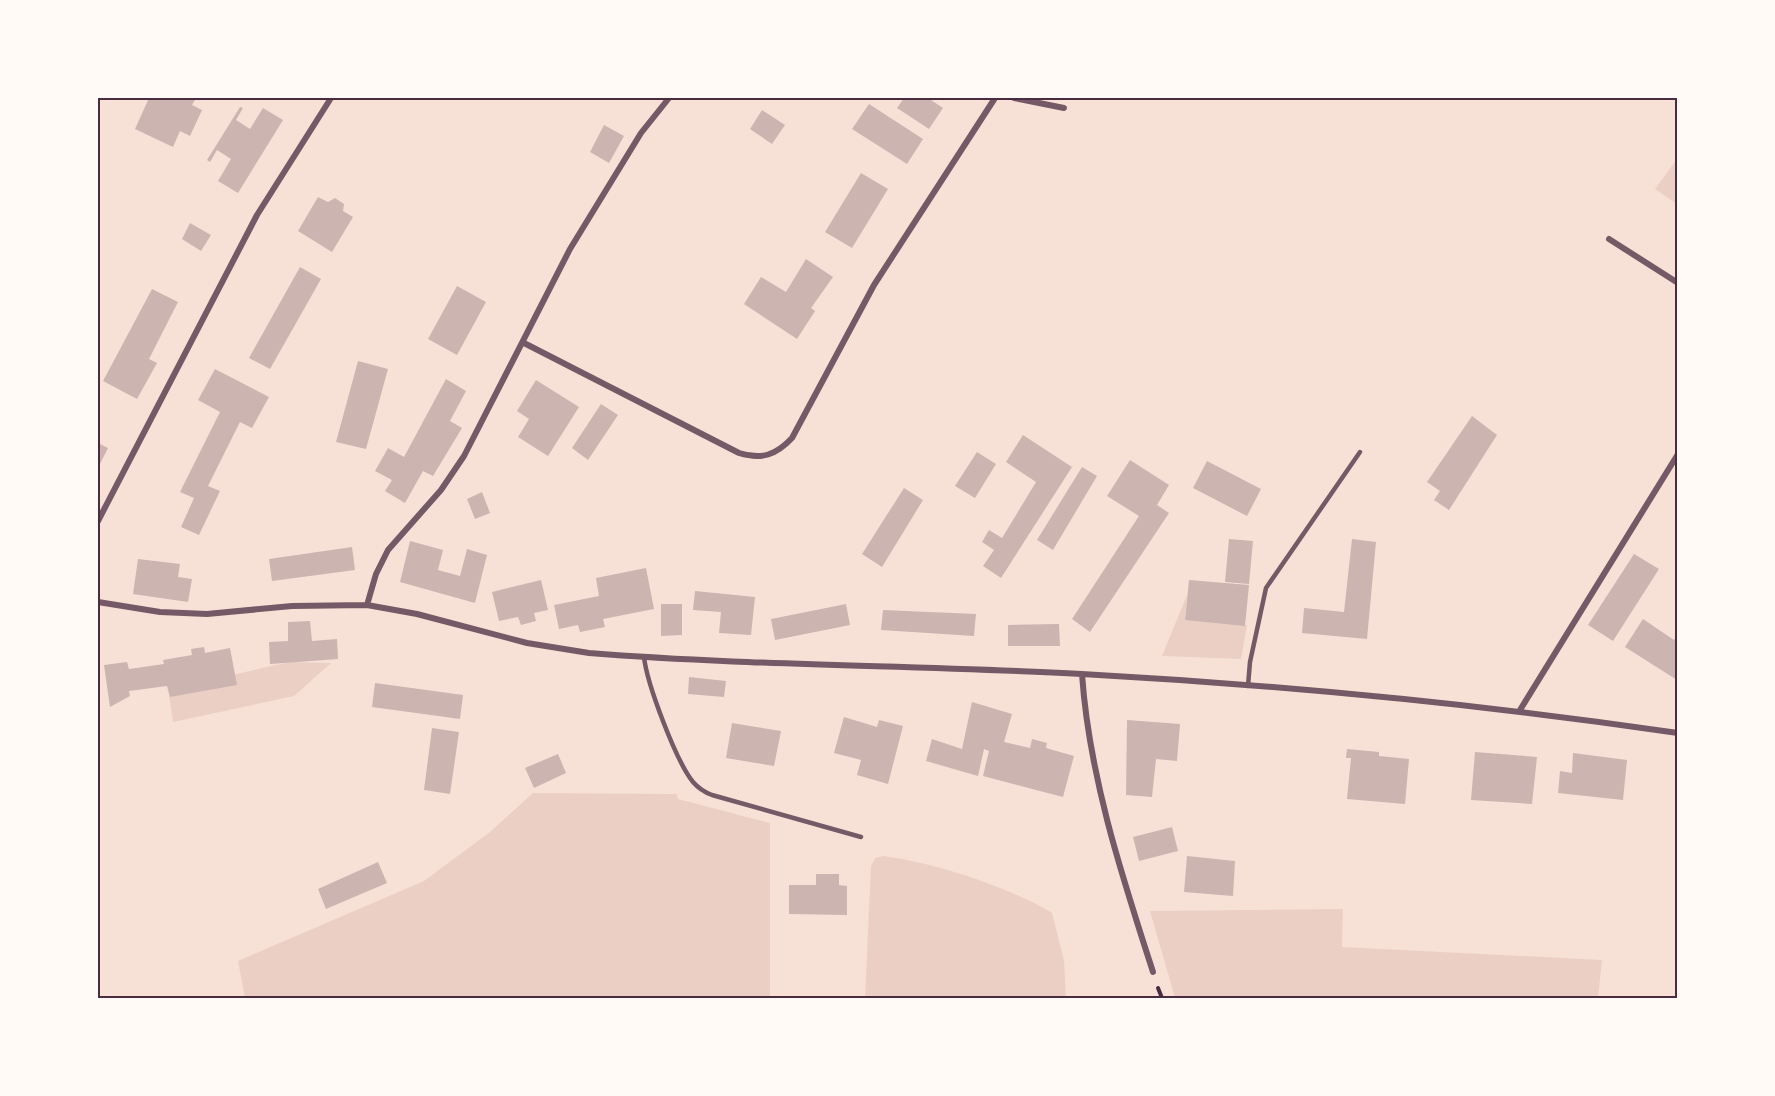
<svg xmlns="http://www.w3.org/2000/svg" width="1775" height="1096" font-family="'Open Sans',sans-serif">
<rect width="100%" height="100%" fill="#f7e1d7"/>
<path fill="#ebcfc5" d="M 1677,159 L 1677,204 L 1655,189 Z
M 1187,595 L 1185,619 L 1247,625 L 1241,659 L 1162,656 Z
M 291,662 L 331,663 L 294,696 L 173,722 L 168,689 C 209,682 249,670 291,662 Z
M 533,793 L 677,794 L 678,799 L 770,823 L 770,998 L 245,998 L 238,961 L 424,881 L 490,832 Z
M 883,856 C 932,862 1010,887 1052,913 L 1064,960 L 1066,998 L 865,998 L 871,866 L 875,858 Z
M 1343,909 L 1342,947 L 1602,960 L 1598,998 L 1175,998 L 1150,911 Z"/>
<path fill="#ccb4b1" d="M 149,98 L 196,98 L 192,105 L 202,110 L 190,136 L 180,131 L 173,147 L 135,129 Z
M 904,98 L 928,98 L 943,108 L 929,129 L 897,108 Z
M 869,104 L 923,139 L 907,164 L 852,129 Z
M 240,107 L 243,108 L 236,120 L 250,129 L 263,108 L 283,120 L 238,193 L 218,181 L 231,159 L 217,150 L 210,162 L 207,160 Z
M 762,110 L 785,125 L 772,144 L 750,129 Z
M 604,125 L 624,136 L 609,163 L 590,152 Z
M 861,173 L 888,189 L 852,248 L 825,232 Z
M 318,197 L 328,202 L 335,198 L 344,204 L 343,211 L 353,217 L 332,252 L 298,231 Z
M 190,223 L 211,235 L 201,251 L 182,239 Z
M 806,259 L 833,277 L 811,308 L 815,311 L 797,339 L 744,304 L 761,277 L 786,292 Z
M 300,267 L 321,279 L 270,369 L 249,358 Z
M 457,286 L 486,302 L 457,355 L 428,339 Z
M 152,289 L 178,302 L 149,359 L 157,363 L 137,399 L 103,381 Z
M 358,361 L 388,369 L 366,449 L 336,442 Z
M 215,369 L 269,397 L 252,428 L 240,422 L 208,486 L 220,491 L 199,535 L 181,527 L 194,498 L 180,492 L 220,412 L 198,400 Z
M 446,379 L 466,391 L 450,421 L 462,428 L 433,476 L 423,471 L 405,503 L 385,491 L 392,480 L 375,471 L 388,448 L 404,457 Z
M 536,380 L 579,407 L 548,456 L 518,437 L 529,419 L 517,411 Z
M 601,404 L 618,415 L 588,460 L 572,448 Z
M 1472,416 L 1497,435 L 1449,510 L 1434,500 L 1440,491 L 1427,482 Z
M 1023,435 L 1072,467 L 1001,578 L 983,566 L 994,550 L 982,542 L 989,530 L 1002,538 L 1036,482 L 1006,462 Z
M 98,443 L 108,448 L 98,468 Z
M 977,452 L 996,464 L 975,498 L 955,486 Z
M 1130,460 L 1169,485 L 1157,505 L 1169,513 L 1090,632 L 1072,619 L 1139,516 L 1107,496 Z
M 1207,461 L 1261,489 L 1247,516 L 1193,488 Z
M 1082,467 L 1097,476 L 1053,550 L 1037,540 Z
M 904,488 L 923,500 L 882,567 L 862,554 Z
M 482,492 L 490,513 L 475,519 L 467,499 Z
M 1229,539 L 1253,541 L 1249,584 L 1225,582 Z
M 1352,539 L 1376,542 L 1367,639 L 1302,633 L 1304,608 L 1344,612 Z
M 410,541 L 443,550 L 438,570 L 460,576 L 467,549 L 487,555 L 475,603 L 400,582 Z
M 352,547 L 355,570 L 272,581 L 269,559 Z
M 1634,554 L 1659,569 L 1613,641 L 1588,625 Z
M 138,559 L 180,564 L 178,577 L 192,579 L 188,602 L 133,594 Z
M 646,568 L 654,609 L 603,619 L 605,627 L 580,632 L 578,625 L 559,629 L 554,605 L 599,596 L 596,578 Z
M 541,580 L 548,610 L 534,613 L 536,621 L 521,625 L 518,617 L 499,621 L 492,592 Z
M 1189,580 L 1249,585 L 1245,626 L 1185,620 Z
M 695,591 L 755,597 L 751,635 L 719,633 L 721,612 L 693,610 Z
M 661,604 L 682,604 L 682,635 L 661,636 Z
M 846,604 L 850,625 L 775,640 L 771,619 Z
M 883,610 L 976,614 L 974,636 L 881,630 Z
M 1643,619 L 1674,640 L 1677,634 L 1677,680 L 1625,647 Z
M 310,621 L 312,641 L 337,639 L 338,659 L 270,664 L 269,642 L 288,641 L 288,622 Z
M 1059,624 L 1060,646 L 1008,646 L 1008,625 Z
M 204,647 L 205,653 L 230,648 L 237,685 L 170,697 L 167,686 L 129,691 L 130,696 L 110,707 L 104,665 L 127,662 L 129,669 L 164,664 L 163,660 L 192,655 L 191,649 Z
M 689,677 L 726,681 L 724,697 L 688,694 Z
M 375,683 L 463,695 L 460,719 L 372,707 Z
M 972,702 L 1012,714 L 1004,742 L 1030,748 L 1032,739 L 1047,743 L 1046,748 L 1074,756 L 1063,797 L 983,776 L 989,751 L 984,749 L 978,776 L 926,761 L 932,739 L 962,749 Z
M 844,717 L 877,727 L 879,720 L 903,726 L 888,784 L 857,775 L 861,760 L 834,753 Z
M 1127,720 L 1180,724 L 1177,761 L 1156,759 L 1152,797 L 1126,795 Z
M 732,723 L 781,731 L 774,766 L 726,758 Z
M 432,728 L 459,732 L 450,794 L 424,790 Z
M 1347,749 L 1379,752 L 1379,756 L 1409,759 L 1405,804 L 1347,799 L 1351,758 L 1346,758 Z
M 1475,752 L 1537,757 L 1532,804 L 1471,800 Z
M 1573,753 L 1627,760 L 1623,800 L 1558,793 L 1560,771 L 1572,773 Z
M 558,754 L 566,773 L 534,788 L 525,768 Z
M 1172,827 L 1178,851 L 1139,861 L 1133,837 Z
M 1187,856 L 1235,861 L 1233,896 L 1184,892 Z
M 378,862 L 387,883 L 326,909 L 318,889 Z
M 816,874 L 839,874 L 839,885 L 847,886 L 847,915 L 789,914 L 789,885 L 816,885 Z"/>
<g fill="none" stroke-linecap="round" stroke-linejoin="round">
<path stroke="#4a2c40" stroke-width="4" d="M 1158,988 L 1162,998"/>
<path stroke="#755966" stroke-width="4.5" d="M 644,657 C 647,684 676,761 693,782 C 699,789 704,792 712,795 L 861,837
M 1248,686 L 1250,662 L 1266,588 L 1360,452"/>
<path stroke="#755966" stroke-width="6" d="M 1014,98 L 1064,108
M 1609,239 L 1678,283
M 524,343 L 739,453 C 762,460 776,455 792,438 L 874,285 L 995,98
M 98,521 L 257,215 L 331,98
M 98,602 L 160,612 L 207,614 L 292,606 L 367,605 L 417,614 L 527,643 L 589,653 C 753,666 918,665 1082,674 C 1282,685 1480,704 1678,733
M 367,605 L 376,574 L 388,550 L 441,490 L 464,456 L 570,249 L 641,133 L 669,98
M 1082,674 C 1089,776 1122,876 1153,972
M 1520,710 L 1678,454"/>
</g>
<rect width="1775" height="1096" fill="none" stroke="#fffaf5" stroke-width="198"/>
<rect x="99" y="99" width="1577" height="898" fill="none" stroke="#4a2c40" stroke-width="2"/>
</svg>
